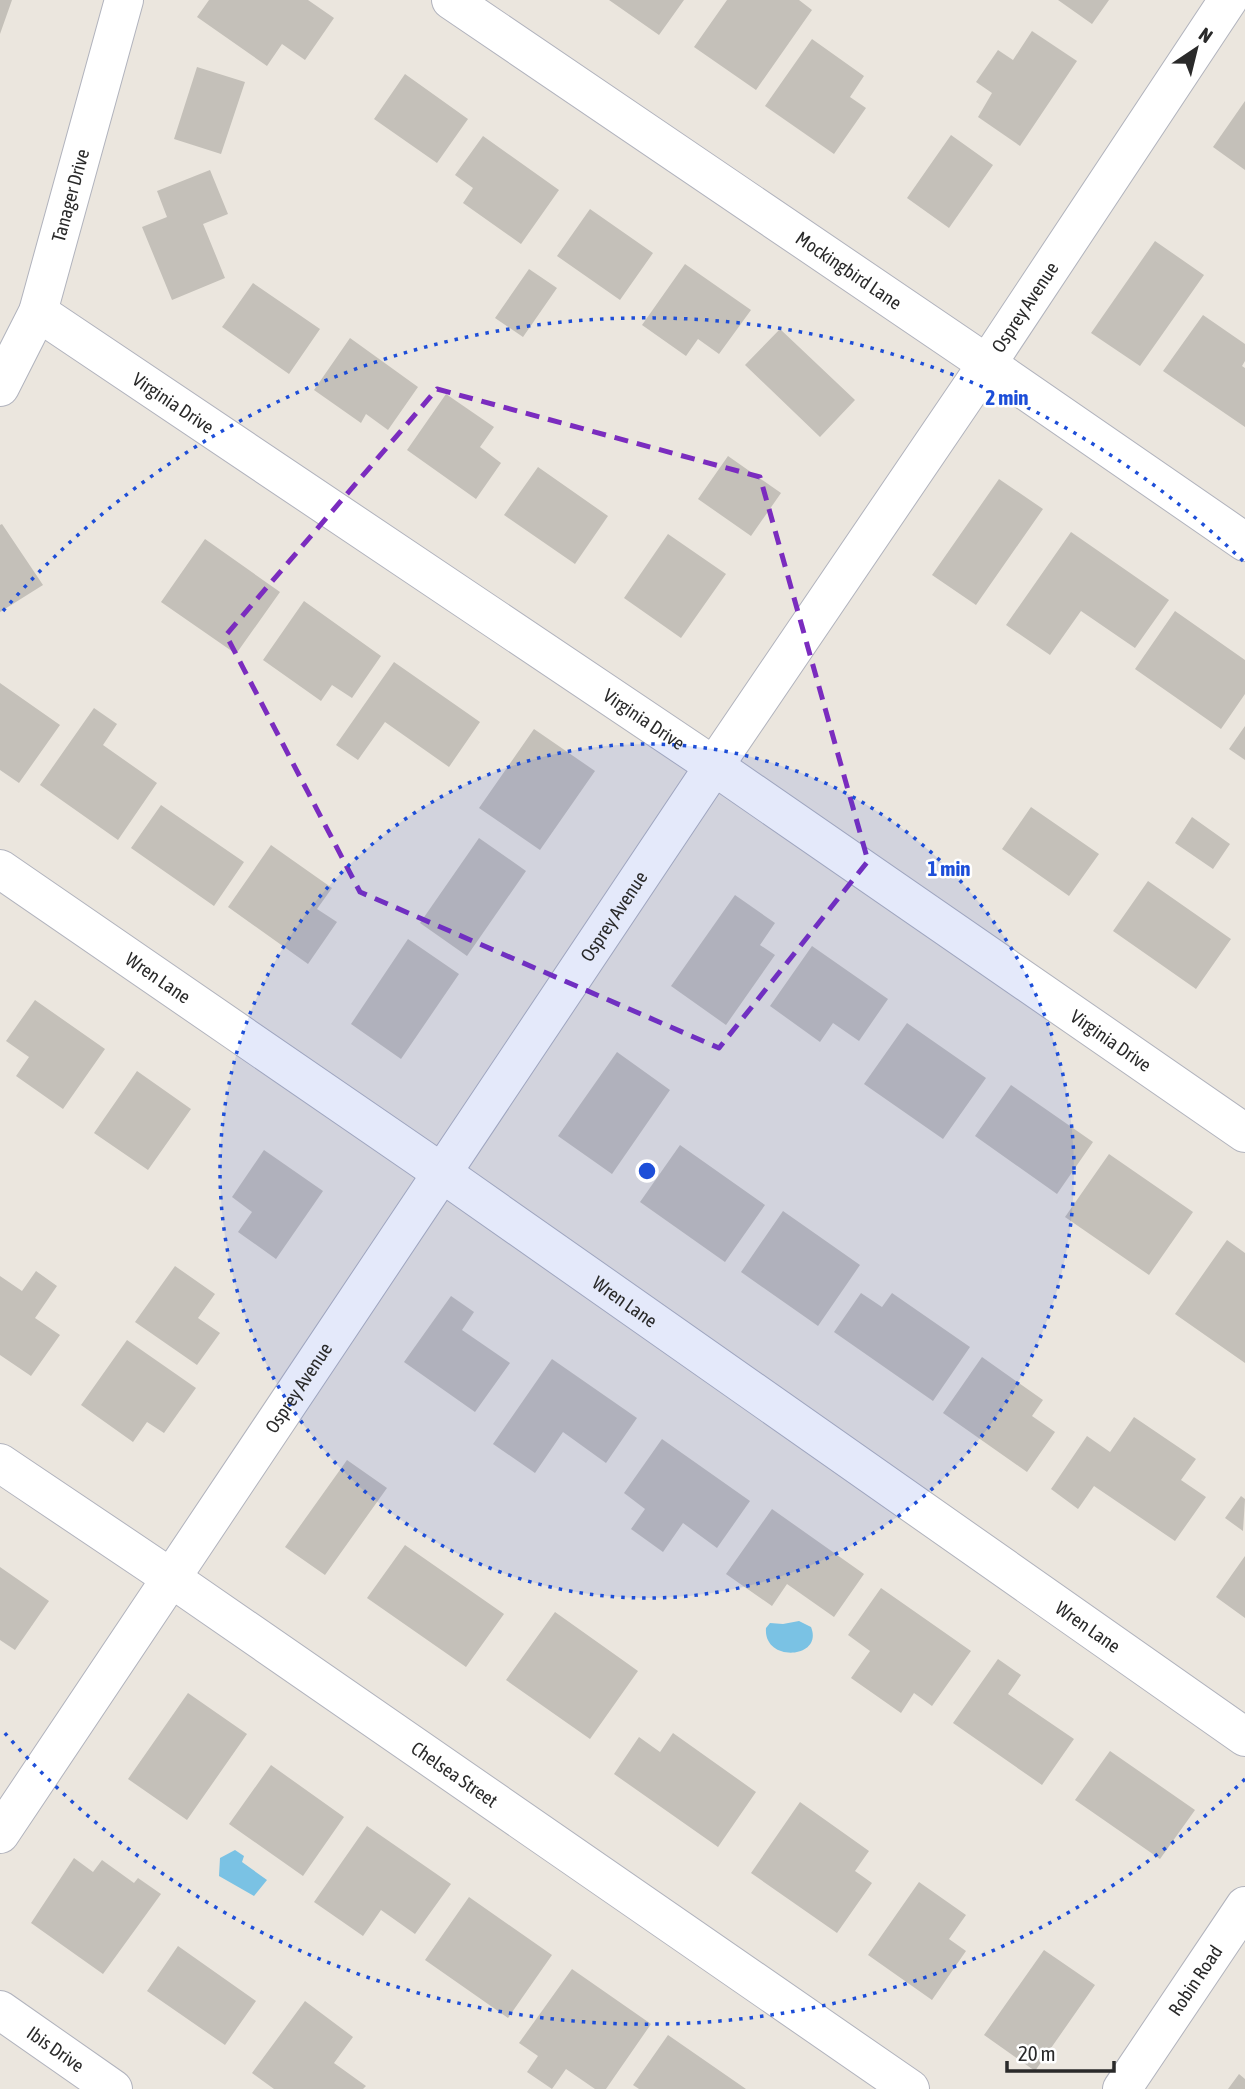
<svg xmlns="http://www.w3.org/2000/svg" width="1245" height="2089" font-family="'Asap Condensed',sans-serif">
<rect width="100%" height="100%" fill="#ebe6de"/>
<path fill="#7ac2e4" d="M 799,1621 L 811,1627 C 824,1659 763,1663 766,1628 L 770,1623 L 783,1624 Z
M 235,1850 L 244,1856 L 242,1862 L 267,1880 L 254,1896 L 219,1876 L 220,1858 Z"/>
<path fill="#c4c0b9" d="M 0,0 L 12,0 L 0,34 Z
M 209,0 L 308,0 L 334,18 L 305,60 L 282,44 L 267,66 L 197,17 Z
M 609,0 L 684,0 L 659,35 Z
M 727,0 L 799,0 L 812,10 L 756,90 L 694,47 Z
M 1058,0 L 1109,0 L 1092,24 Z
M 1032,31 L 1077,61 L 1020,146 L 978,117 L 992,93 L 976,82 L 998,50 L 1013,60 Z
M 812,39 L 864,76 L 850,97 L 866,108 L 834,154 L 765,106 Z
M 197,67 L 245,82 L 221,154 L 174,139 Z
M 405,74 L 468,119 L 437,163 L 374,119 Z
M 1245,101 L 1245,170 L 1213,147 Z
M 951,135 L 993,165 L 949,228 L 907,198 Z
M 483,136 L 559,190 L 521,244 L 463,203 L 473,188 L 455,175 Z
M 210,170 L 228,214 L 203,224 L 225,278 L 172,300 L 142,227 L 167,217 L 157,191 Z
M 590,209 L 653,253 L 620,300 L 557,256 Z
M 1155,241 L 1204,275 L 1140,366 L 1091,333 Z
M 685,264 L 751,310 L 719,354 L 698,339 L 686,356 L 642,325 Z
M 529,269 L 557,288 L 523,337 L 495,318 Z
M 253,283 L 320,329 L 289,374 L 222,327 Z
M 1203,315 L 1245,344 L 1245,361 L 1242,366 L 1245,368 L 1245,427 L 1163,371 Z
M 780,329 L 855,400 L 820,437 L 745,365 Z
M 350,338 L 418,387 L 388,430 L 366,414 L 361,423 L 314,390 Z
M 446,394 L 494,427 L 480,447 L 501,463 L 476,499 L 407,450 Z
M 728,456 L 781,493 L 751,536 L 698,499 Z
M 538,467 L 608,516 L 575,564 L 504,515 Z
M 999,479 L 1043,509 L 976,605 L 932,575 Z
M 2,524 L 43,585 L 0,612 L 0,525 Z
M 1071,532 L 1169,600 L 1135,648 L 1081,611 L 1050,655 L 1006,625 Z
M 668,534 L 726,574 L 681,638 L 624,598 Z
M 205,539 L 280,592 L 236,654 L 161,602 Z
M 304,601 L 381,656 L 352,698 L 332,685 L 321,701 L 263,660 Z
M 1175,611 L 1245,660 L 1245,694 L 1221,729 L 1135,669 Z
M 394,662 L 480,722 L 449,767 L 385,722 L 358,760 L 336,745 Z
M 0,683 L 60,725 L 19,783 L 0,770 Z
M 94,708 L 117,724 L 103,745 L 157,783 L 118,840 L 40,785 Z
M 1245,726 L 1245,760 L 1229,749 Z
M 534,729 L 595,771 L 540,850 L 479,808 Z
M 161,805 L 244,862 L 214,906 L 131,848 Z
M 1031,807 L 1099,854 L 1069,896 L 1002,849 Z
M 1192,817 L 1230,844 L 1213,869 L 1175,843 Z
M 479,838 L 526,871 L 467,956 L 420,923 Z
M 271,845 L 332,888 L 317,909 L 337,922 L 308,964 L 228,907 Z
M 1148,881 L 1231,939 L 1196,989 L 1113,931 Z
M 735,895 L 775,923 L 760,945 L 775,955 L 726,1025 L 671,986 Z
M 408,939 L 459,974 L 401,1059 L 351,1024 Z
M 812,946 L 888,999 L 859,1041 L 833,1023 L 820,1042 L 770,1006 Z
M 35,1000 L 105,1049 L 63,1109 L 16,1076 L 29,1057 L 6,1041 Z
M 907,1023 L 986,1078 L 943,1139 L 864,1084 Z
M 617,1052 L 670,1090 L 612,1174 L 558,1136 Z
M 137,1071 L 191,1109 L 148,1170 L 94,1133 Z
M 1011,1085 L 1093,1142 L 1057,1194 L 975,1136 Z
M 680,1145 L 765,1205 L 725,1262 L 640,1202 Z
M 264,1150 L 323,1191 L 276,1259 L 238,1232 L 252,1212 L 232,1197 Z
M 1109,1154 L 1193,1212 L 1149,1275 L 1065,1217 Z
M 783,1211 L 860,1265 L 818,1326 L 741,1272 Z
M 1227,1240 L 1245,1253 L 1245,1363 L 1175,1314 Z
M 175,1266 L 215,1294 L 198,1318 L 220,1333 L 197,1365 L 135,1322 Z
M 36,1271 L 57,1286 L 35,1318 L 60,1335 L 31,1376 L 0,1355 L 0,1276 L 22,1291 Z
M 861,1293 L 882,1307 L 892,1293 L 970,1347 L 933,1401 L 834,1332 Z
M 451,1296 L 474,1312 L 462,1330 L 510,1363 L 475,1412 L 404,1362 Z
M 127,1340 L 196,1388 L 164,1433 L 147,1422 L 133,1442 L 81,1405 Z
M 982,1357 L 1043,1400 L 1032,1416 L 1055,1432 L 1027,1472 L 943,1413 Z
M 552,1359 L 637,1418 L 606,1463 L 563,1432 L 535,1473 L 493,1444 Z
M 1134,1417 L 1196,1459 L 1181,1480 L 1206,1497 L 1175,1541 L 1094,1486 L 1078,1509 L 1051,1489 L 1087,1436 L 1110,1452 Z
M 662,1439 L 750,1501 L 717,1548 L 683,1523 L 663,1552 L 631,1529 L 645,1509 L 624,1493 Z
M 347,1460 L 387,1488 L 325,1575 L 285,1547 Z
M 1241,1496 L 1245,1499 L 1243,1531 L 1225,1518 Z
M 772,1509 L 864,1574 L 834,1617 L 787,1584 L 772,1606 L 726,1574 Z
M 405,1545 L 504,1614 L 466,1667 L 367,1598 Z
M 1245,1556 L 1245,1618 L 1216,1597 Z
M 0,1567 L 49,1601 L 15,1650 L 0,1640 Z
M 881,1588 L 971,1651 L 932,1706 L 914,1693 L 901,1713 L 851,1678 L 870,1651 L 848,1635 Z
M 555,1612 L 638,1671 L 590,1739 L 506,1680 Z
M 998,1659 L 1021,1675 L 1008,1694 L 1074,1739 L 1042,1785 L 953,1723 Z
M 188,1693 L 247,1734 L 187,1820 L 128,1779 Z
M 673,1733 L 756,1792 L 718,1847 L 614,1774 L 639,1737 L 660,1752 Z
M 1110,1751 L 1195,1810 L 1160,1859 L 1075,1800 Z
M 271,1765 L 344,1817 L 303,1876 L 229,1824 Z
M 800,1802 L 869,1851 L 855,1871 L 872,1883 L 837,1933 L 751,1873 Z
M 367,1826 L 451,1884 L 415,1934 L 381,1910 L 363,1936 L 314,1902 Z
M 74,1858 L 93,1872 L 102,1860 L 134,1883 L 138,1878 L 161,1894 L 103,1974 L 31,1923 Z
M 919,1882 L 966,1915 L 949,1939 L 966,1951 L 932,2000 L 868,1955 Z
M 469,1897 L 552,1955 L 508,2018 L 425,1960 Z
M 178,1946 L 256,2001 L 225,2045 L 147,1991 Z
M 1044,1950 L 1095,1985 L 1035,2071 L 984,2035 Z
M 572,1969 L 651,2024 L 606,2089 L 595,2089 L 566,2069 L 552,2089 L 527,2072 L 538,2056 L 519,2043 Z
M 305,2001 L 353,2037 L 334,2063 L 366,2086 L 363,2089 L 274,2089 L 252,2073 Z
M 668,2035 L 746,2089 L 639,2089 L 633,2085 Z
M 1239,2074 L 1245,2079 L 1245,2089 L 1228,2089 Z"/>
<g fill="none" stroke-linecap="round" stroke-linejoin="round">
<g stroke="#b1b3bd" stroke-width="40">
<g id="minor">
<path id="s1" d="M 451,0 L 987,364 L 1245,542"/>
<path id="s2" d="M 38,312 L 714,766 L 1245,1133"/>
<path id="s3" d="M 0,387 L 38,312 L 124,0"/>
<path id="s4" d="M 0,869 L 442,1173 L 1245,1737"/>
<path id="s5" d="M 0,1463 L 171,1578 L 910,2089"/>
<path id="s6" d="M 0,1834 L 714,766 L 987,364 L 1228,0"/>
<path id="s7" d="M 0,2010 L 113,2089"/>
<path id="s8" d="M 1122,2089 L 1245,1906"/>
</g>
</g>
<use href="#minor" stroke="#fff" stroke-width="38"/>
</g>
<path fill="none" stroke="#7b2cbf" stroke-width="5" stroke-dasharray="14 9" stroke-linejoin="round" d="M 437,389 L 760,477 L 868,861 L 719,1048 L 360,892 L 226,635 Z"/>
<circle cx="647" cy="1171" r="427" fill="#1d4ed8" fill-opacity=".12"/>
<g fill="none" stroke="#1d4ed8" stroke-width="3.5" stroke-dasharray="3.5 7">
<circle cx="647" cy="1171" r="427"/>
<path d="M1245 1779A853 853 0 0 1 3 1731M3 611A853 853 0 0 1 1245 563"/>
</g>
<g text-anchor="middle" stroke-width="5" stroke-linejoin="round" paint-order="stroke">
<g font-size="19" fill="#2a2a2a" stroke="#fff">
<text dy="7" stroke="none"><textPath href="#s3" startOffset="205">Tanager Drive</textPath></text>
<text dy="7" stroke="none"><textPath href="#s1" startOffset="481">Mockingbird Lane</textPath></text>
<text dy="7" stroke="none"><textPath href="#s6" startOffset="1839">Osprey Avenue</textPath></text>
<text dy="7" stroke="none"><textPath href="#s2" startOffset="163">Virginia Drive</textPath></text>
<text dy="7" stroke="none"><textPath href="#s2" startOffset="730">Virginia Drive</textPath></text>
<text dy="7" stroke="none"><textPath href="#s6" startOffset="1104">Osprey Avenue</textPath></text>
<text dy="7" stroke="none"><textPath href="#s4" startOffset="192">Wren Lane</textPath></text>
<text dy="7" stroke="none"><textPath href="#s2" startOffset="1297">Virginia Drive</textPath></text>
<text dy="7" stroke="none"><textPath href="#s4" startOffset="760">Wren Lane</textPath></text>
<text dy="7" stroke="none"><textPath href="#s6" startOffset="537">Osprey Avenue</textPath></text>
<text dy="7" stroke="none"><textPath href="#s4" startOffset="1326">Wren Lane</textPath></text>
<text dy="7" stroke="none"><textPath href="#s5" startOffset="551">Chelsea Street</textPath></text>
<text dy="7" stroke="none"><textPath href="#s8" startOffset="131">Robin Road</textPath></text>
<text dy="7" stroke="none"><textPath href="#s7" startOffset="68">Ibis Drive</textPath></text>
</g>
</g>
<circle cx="647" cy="1171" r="10" fill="#1d4ed8" stroke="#fff" stroke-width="3.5"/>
<g font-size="21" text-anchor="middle" font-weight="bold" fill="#1d4ed8" stroke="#fff" stroke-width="5" stroke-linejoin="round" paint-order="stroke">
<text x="1007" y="405">2 min</text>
<text x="949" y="876">1 min</text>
</g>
<g transform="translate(1196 49) rotate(35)" stroke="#ffffff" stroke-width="5" paint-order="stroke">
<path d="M0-5L12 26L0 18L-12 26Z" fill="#2a2a2a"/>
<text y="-10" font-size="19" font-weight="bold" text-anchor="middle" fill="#2a2a2a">N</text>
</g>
<path d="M1007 2061v10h107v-10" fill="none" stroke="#2a2a2a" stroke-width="3.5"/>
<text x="1018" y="2061" font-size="21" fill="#2a2a2a" stroke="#ffffff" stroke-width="5" paint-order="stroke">20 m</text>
</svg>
